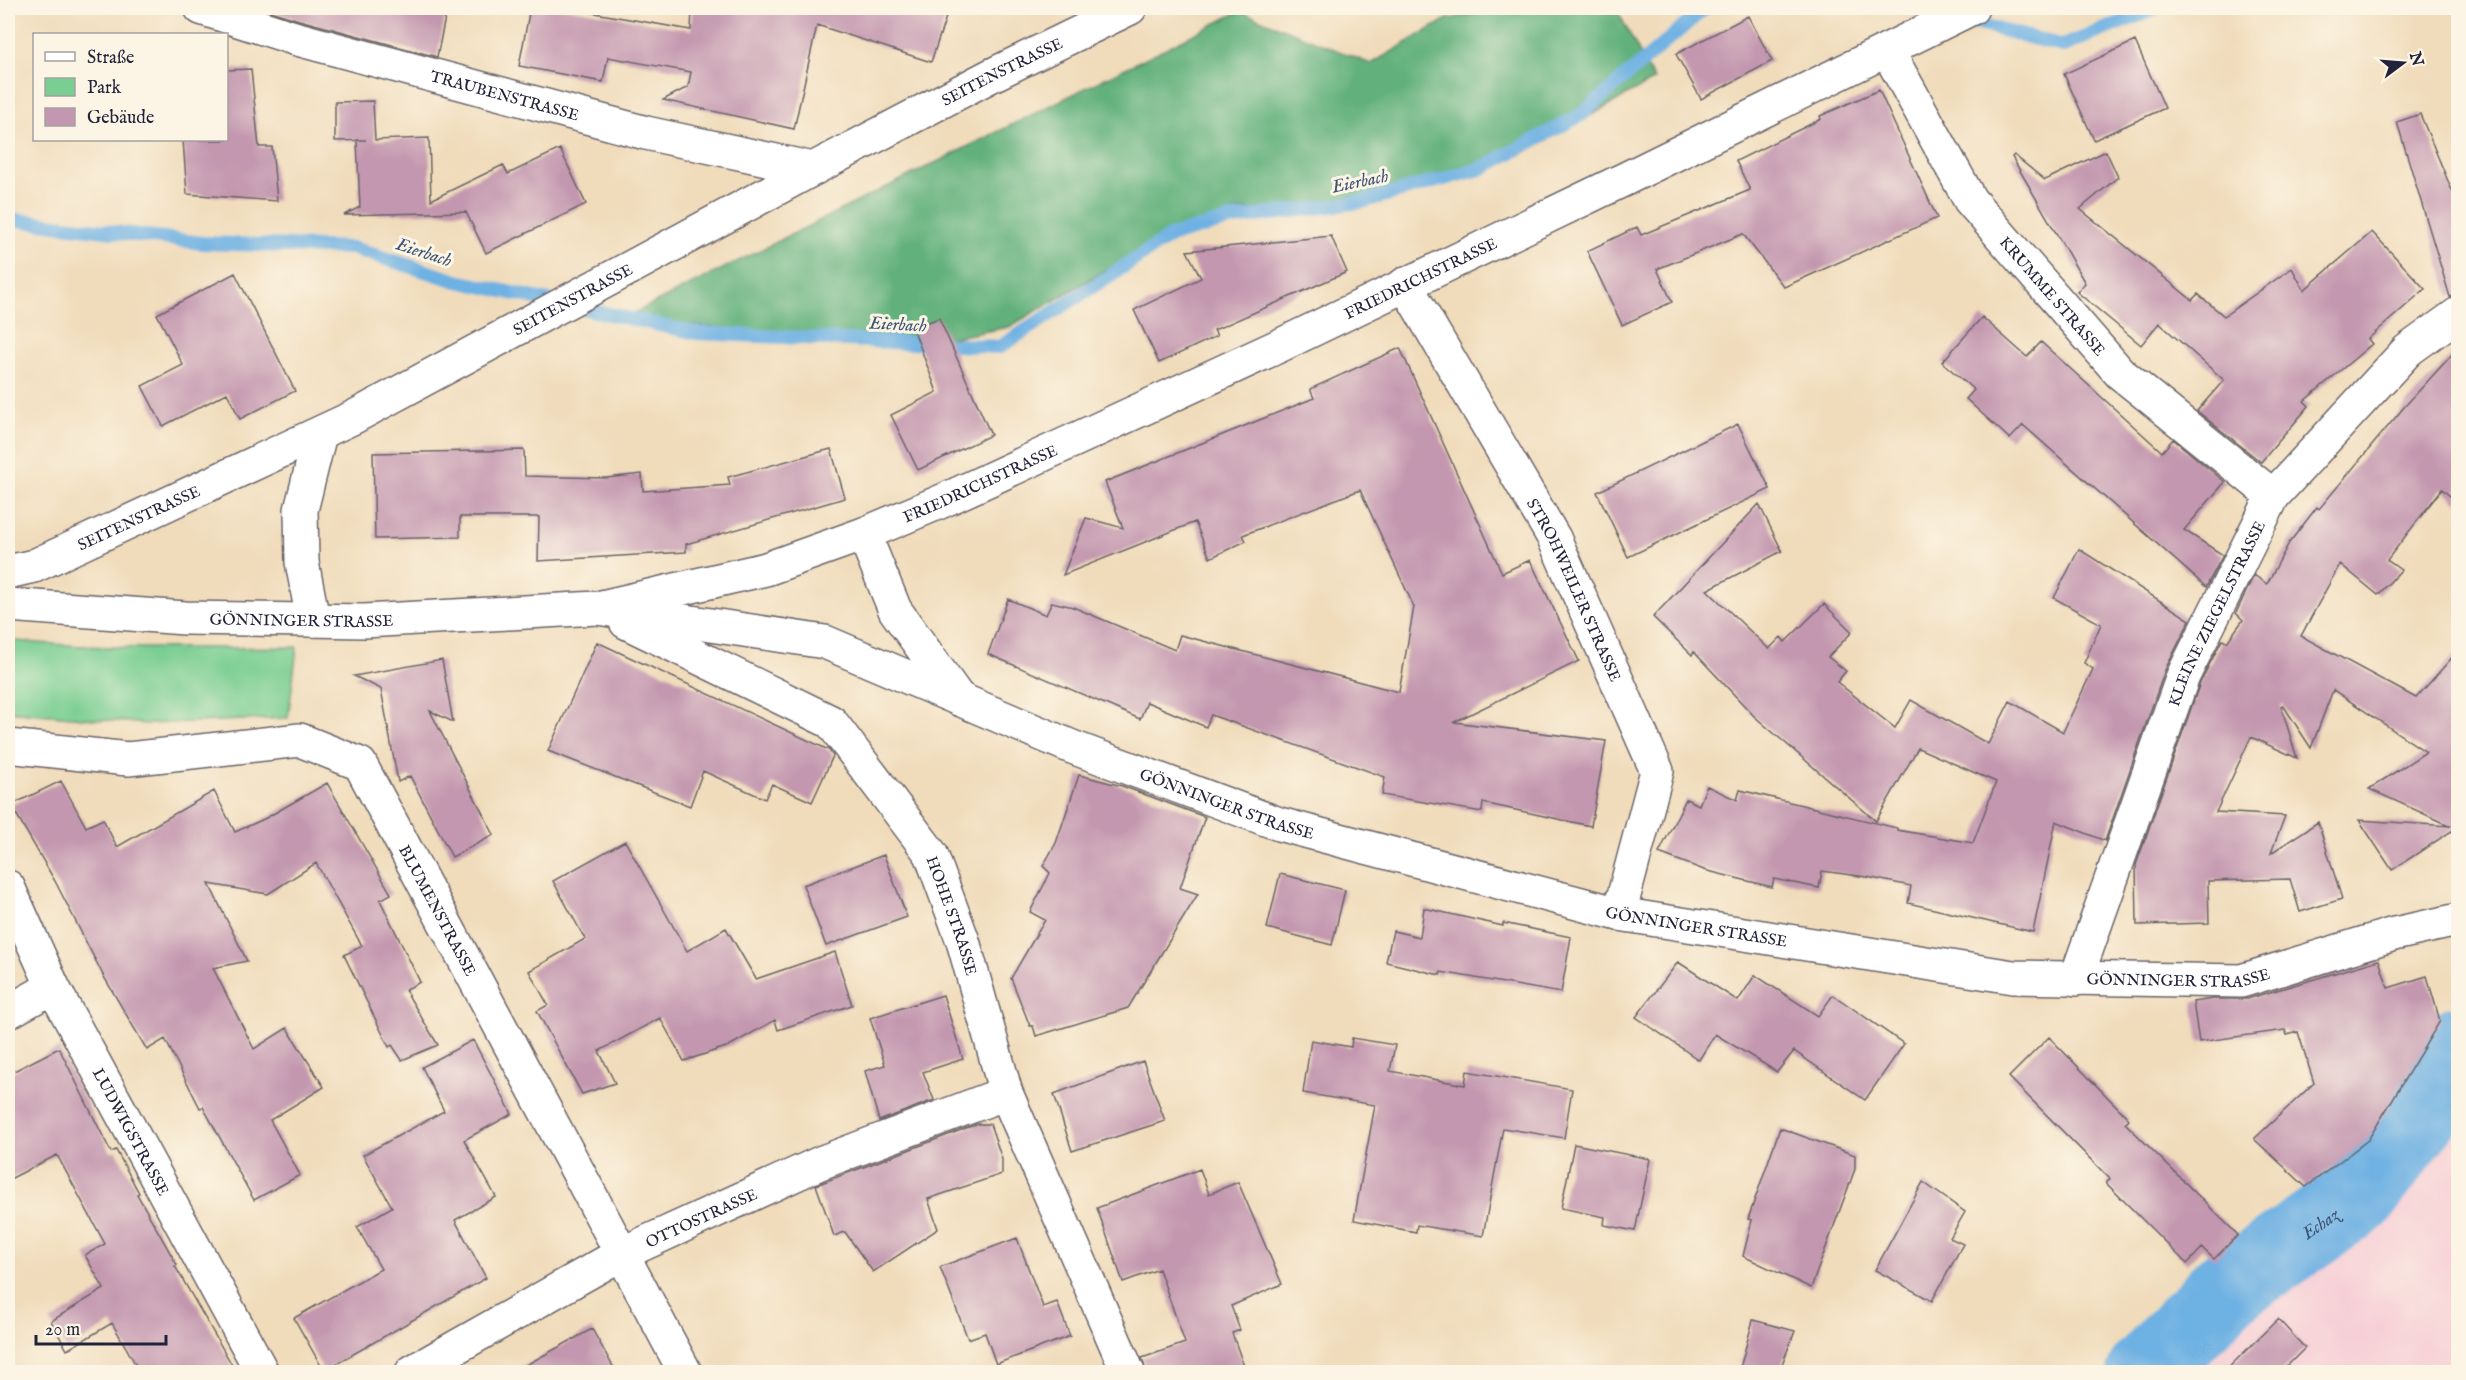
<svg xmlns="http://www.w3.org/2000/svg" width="2466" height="1380" font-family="'IM FELL English',serif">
<rect width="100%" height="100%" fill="#fcf5e5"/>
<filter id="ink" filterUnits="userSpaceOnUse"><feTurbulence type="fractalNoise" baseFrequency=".0167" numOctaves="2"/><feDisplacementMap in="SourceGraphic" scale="12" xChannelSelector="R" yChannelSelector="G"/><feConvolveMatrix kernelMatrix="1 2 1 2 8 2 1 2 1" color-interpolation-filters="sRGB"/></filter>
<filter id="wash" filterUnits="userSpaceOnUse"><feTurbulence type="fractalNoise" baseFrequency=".008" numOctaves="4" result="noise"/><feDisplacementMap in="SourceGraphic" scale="24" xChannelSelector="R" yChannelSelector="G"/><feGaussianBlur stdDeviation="1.35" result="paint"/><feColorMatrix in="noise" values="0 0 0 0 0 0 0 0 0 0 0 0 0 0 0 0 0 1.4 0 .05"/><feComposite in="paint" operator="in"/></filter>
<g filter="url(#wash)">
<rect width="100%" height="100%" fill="#f0dcbb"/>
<path fill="#f6cfd6" d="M 2458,1045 L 2458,1372 L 2146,1372 L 2225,1289 L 2358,1198 L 2430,1101 Z"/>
<path fill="#79ce92" stroke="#4e7866" stroke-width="1.5" d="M 8,640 C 104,651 201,648 297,647 L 288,718 L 147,724 L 8,711 Z"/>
<path fill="#62b17c" stroke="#426a5c" stroke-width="1.5" d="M 1508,8 L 1616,8 L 1654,80 L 1520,155 L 1363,206 L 1237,210 L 1104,271 L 1009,327 L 913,345 L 622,319 L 1240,11 L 1371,64 L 1447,19 Z"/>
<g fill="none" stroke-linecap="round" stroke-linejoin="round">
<path stroke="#6eb1e3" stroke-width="14" d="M 1917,8 L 2063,46 L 2157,8
M 8,219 L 202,243 L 352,248 L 457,281 L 696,333 L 1000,347 L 1171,236 L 1232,219 L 1361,202 L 1480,169 L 1581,115 L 1705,8
M 2405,1132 L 2451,1128 L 2458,1121"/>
<path stroke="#6eb1e3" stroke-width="78" id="s1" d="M 2146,1372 L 2225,1289 L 2358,1198 L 2430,1101 L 2458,1045"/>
</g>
<g id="blocks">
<path fill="#c397af" d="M 271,8 L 447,8 L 437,57 L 299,20 L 270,11 Z
M 530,8 L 567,8 L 691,30 L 692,8 L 949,8 L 931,62 L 817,25 L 794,129 L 663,100 L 688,87 L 691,72 L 608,57 L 603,82 L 519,66 Z
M 1748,16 L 1772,61 L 1701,99 L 1676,54 Z
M 2135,41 L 2165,108 L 2094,140 L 2064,74 Z
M 251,69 L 259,147 L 272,147 L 277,201 L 187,194 L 183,140 L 226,140 L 226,70 Z
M 1879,90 L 1937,218 L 1784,287 L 1743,234 L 1657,269 L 1672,302 L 1622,325 L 1587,251 L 1637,227 L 1641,235 L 1750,190 L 1736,161 L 1821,119 L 1820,116 Z
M 373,101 L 375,140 L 429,138 L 431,200 L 503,165 L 508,174 L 560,149 L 586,204 L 486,253 L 466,212 L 344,215 L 360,207 L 357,140 L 366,140 L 335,141 L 335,102 Z
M 2420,114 L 2458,205 L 2458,295 L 2450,297 L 2397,122 Z
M 2106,151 L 2118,177 L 2080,209 L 2192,300 L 2198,294 L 2224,316 L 2292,268 L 2304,290 L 2372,232 L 2425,289 L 2368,339 L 2372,344 L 2304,401 L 2309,406 L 2261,462 L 2197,411 L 2224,380 L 2159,323 L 2141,345 L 2077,292 L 2085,283 L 2012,157 L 2014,155 L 2045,180 Z
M 1331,236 L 1347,272 L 1214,330 L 1217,336 L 1159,363 L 1134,310 L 1201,278 L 1187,251 Z
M 235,273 L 295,391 L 240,419 L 227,393 L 163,426 L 142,386 L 183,365 L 157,314 Z
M 1982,317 L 2027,357 L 2041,342 L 2162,452 L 2173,439 L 2225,482 L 2184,530 L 2223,555 L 2206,587 L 2023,425 L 2010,439 L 1966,399 L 1974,390 L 1942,362 Z
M 939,318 L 991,435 L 918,470 L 891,415 L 937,392 L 913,328 Z
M 1400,348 L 1502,573 L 1530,560 L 1579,661 L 1454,722 L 1606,741 L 1591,826 L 1483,803 L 1482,812 L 1382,795 L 1385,777 L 1211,715 L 1206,727 L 1147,702 L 1140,719 L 988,654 L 1008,599 L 1046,615 L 1052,602 L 1073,607 L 1175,650 L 1180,635 L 1399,692 L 1414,607 L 1360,490 L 1243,535 L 1246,541 L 1210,558 L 1195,522 L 1063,575 L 1086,518 L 1123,528 L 1105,482 L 1314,398 L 1310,389 Z
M 2458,348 L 2458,503 L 2442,489 L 2387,560 L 2401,570 L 2378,595 L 2340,564 L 2301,636 L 2416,698 L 2458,651 L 2458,829 L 2456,828 L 2392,870 L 2359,820 L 2451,826 L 2369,789 L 2426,752 L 2333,690 L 2311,748 L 2283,705 L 2281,706 L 2297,758 L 2251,737 L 2216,812 L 2285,816 L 2271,853 L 2318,822 L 2342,899 L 2300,912 L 2290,879 L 2208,881 L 2209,923 L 2137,925 L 2136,865 L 2200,683 L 2222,640 L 2227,642 L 2243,620 L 2236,613 L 2254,575 L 2267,584 L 2289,543 L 2317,507 L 2319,509 L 2405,406 Z
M 1738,424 L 1770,489 L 1628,557 L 1597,492 Z
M 831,449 L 845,498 L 686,544 L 686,552 L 538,561 L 539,517 L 460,517 L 460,537 L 375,539 L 373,453 L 524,450 L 525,476 L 606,478 L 642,474 L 643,491 L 730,485 L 728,477 Z
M 1759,504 L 1782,551 L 1707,590 L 1769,649 L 1781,637 L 1785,642 L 1824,604 L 1852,632 L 1828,657 L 1846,671 L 1837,682 L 1895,728 L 1911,700 L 1988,744 L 2010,701 L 2063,732 L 2093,669 L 2084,663 L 2101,624 L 2054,598 L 2079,549 L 2190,620 L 2165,670 L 2105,841 L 2056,821 L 2033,932 L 1908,903 L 1911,886 L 1867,877 L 1822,871 L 1819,888 L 1774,879 L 1772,887 L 1704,870 L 1659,853 L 1686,799 L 1699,805 L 1707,786 L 1737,800 L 1740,790 L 1897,828 L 1897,830 L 1973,843 L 1996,782 L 1918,748 L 1876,821 L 1754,716 L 1694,652 L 1692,655 L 1653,617 Z
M 597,642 L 829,750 L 833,756 L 812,802 L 772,784 L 765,799 L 703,771 L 690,806 L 548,751 Z
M 442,660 L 453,722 L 430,711 L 494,835 L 452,857 L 410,776 L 398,782 L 381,689 L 354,676 Z
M 1079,775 L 1122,786 L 1205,817 L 1180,888 L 1198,894 L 1128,1008 L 1036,1036 L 1033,1026 L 1030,1026 L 1011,978 L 1045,920 L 1030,912 L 1050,873 L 1043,866 L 1056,843 Z
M 61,781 L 86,827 L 103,819 L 117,847 L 214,791 L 235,832 L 266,818 L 327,783 L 391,894 L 380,900 L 420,982 L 405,990 L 438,1045 L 402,1060 L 392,1045 L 389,1047 L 344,955 L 362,946 L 316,863 L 268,894 L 209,884 L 247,961 L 213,968 L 254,1049 L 287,1028 L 324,1087 L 270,1120 L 300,1175 L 254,1200 L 203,1107 L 200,1108 L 165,1039 L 147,1050 L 104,977 L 55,881 L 11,805 Z
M 625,841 L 687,951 L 726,928 L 756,979 L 835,952 L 852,1005 L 778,1030 L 775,1020 L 729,1046 L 684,1061 L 660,1018 L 599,1051 L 615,1083 L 582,1094 L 537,1011 L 548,1005 L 529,971 L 585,939 L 553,881 Z
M 884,855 L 907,917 L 826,946 L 803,885 Z
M 1280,874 L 1345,890 L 1332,945 L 1267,928 Z
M 1424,908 L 1503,926 L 1503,923 L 1571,937 L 1561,993 L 1441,972 L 1440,975 L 1386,962 L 1393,931 L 1420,937 Z
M 2379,960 L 2388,988 L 2427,976 L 2440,1021 L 2368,1140 L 2306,1187 L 2254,1139 L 2314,1083 L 2298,1032 L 2287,1035 L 2285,1030 L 2199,1042 L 2193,1002 L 2213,999 L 2247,999 Z
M 1678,962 L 1738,1001 L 1755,975 L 1818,1016 L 1833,995 L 1904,1044 L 1865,1100 L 1794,1051 L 1777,1072 L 1715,1034 L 1699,1060 L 1636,1017 Z
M 943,995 L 963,1059 L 923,1072 L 934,1100 L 879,1121 L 865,1071 L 885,1065 L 870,1018 Z
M 2049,1037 L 2129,1119 L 2125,1123 L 2238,1235 L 2214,1259 L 2202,1248 L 2187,1264 L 2106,1183 L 2110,1179 L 2009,1077 Z
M 1352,1038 L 1395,1045 L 1390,1071 L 1465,1085 L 1467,1071 L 1572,1089 L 1564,1138 L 1503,1128 L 1483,1236 L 1417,1225 L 1416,1232 L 1354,1220 L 1375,1105 L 1303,1093 L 1311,1040 L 1351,1047 Z
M 473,1040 L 512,1114 L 464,1140 L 496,1197 L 455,1220 L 486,1278 L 324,1371 L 294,1318 L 381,1269 L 357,1227 L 392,1207 L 363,1155 L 444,1111 L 422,1067 Z
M 59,1048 L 111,1152 L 116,1150 L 139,1193 L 137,1194 L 177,1265 L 175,1266 L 236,1372 L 140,1372 L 112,1323 L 67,1350 L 51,1321 L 104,1289 L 85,1255 L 105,1244 L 57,1155 L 8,1180 L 8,1074 Z
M 1143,1061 L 1165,1121 L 1072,1151 L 1054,1094 Z
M 977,1124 L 990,1124 L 1002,1159 L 1002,1174 L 928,1199 L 938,1229 L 873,1272 L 845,1232 L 834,1236 L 816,1185 Z
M 1780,1128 L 1855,1155 L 1855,1169 L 1811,1288 L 1743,1256 L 1752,1220 L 1748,1219 Z
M 1574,1144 L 1650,1159 L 1635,1231 L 1604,1225 L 1605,1217 L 1561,1208 Z
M 1200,1169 L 1209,1194 L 1238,1182 L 1282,1284 L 1231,1306 L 1240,1330 L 1232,1333 L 1246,1372 L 1146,1372 L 1142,1358 L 1185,1343 L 1159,1269 L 1123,1282 L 1097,1208 Z
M 1923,1182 L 1965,1212 L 1950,1238 L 1963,1244 L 1932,1301 L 1875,1270 Z
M 1017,1238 L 1043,1307 L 1057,1302 L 1070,1336 L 996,1364 L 985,1333 L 968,1339 L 940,1267 Z
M 2278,1319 L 2305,1348 L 2281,1372 L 2224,1372 Z
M 1753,1320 L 1795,1331 L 1779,1372 L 1739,1372 Z
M 592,1329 L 616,1372 L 513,1372 Z"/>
</g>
</g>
<g filter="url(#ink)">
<use href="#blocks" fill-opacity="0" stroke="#6a6368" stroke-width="1.5"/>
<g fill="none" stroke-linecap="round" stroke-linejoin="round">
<g stroke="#6a6368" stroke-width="36">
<g id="minor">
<path id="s2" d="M 201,8 L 294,38 L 646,133 L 813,169"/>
<path id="s3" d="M 1887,50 L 1970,200 L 2120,373 L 2273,496"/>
<path id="s4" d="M 1405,284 L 1554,538 L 1657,771 L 1619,914"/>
<path d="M 864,534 L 895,610 L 959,699"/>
<path id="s5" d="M 597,608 L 825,642 L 1072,747 L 1279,824 L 1619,914 L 2013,977 L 2241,981 L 2394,934 L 2458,920"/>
<path id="s6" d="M 626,622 L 831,722 L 931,854 L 963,941 L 1006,1093 L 1128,1372"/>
<path id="s7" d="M 8,746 L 128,759 L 300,740 L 360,764 L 685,1372"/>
<path id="s8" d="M 8,887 L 53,987 L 262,1372"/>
<path id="s9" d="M 2076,979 L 2183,676 L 2273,496 L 2408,350 L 2458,314"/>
<path d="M 8,1012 L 53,987"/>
<path id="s10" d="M 412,1372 L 621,1254 L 820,1163 L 1006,1093"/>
</g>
</g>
<g stroke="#6a6368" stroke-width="36">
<g id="major">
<path id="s11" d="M 8,572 L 34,566 L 354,417 L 813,169 L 990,76 L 1130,8"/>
<path id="s12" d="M 8,605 L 185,618 L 364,621 L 597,608 L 766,569 L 864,534 L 940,502 L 1283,344 L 1625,179 L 1972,8"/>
<path d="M 313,620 L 302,562 L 301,510 L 320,434"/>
</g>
</g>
<use href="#minor" stroke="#fff" stroke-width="33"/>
<use href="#major" stroke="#fff" stroke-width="33"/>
</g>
</g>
<g text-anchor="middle" stroke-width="6" stroke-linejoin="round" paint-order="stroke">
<g font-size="16" fill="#22223b" stroke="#fcf5e5">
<text dy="6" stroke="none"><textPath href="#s11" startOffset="1114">SEITENSTRASSE</textPath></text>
<text dy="6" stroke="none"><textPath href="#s2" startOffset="316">TRAUBENSTRASSE</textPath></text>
<text dy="6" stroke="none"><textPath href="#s12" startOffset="1480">FRIEDRICHSTRASSE</textPath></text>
<text dy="6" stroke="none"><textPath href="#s3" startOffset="298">KRUMME STRASSE</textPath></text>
<text dy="6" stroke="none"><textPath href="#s11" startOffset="628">SEITENSTRASSE</textPath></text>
<text dy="6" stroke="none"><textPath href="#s12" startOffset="994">FRIEDRICHSTRASSE</textPath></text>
<text dy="6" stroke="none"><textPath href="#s11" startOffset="142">SEITENSTRASSE</textPath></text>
<text dy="6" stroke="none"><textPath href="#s4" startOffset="350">STROHWEILER STRASSE</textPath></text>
<text dy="6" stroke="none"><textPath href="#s9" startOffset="392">KLEINE ZIEGELSTRASSE</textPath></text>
<text dy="6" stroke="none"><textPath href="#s12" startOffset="294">GÖNNINGER STRASSE</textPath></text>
<text dy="6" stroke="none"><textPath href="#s5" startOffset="664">GÖNNINGER STRASSE</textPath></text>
<text dy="6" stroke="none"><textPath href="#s7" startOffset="524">BLUMENSTRASSE</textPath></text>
<text dy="6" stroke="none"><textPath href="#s6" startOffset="459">HOHE STRASSE</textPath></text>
<text dy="6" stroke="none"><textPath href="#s5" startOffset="1150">GÖNNINGER STRASSE</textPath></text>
<text dy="6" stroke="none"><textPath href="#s5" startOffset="1636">GÖNNINGER STRASSE</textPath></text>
<text dy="6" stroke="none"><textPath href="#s8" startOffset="274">LUDWIGSTRASSE</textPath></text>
<text dy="6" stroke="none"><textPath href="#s10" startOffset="328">OTTOSTRASSE</textPath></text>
</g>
<g font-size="18" font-style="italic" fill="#3d5476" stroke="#fcf5e5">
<text transform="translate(1360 181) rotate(-12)" y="6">Eierbach</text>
<text transform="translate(424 252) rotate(18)" y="6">Eierbach</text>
<text transform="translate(898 324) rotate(3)" y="6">Eierbach</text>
<text dy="6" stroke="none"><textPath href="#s1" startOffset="230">Echaz</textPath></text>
</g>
</g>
<rect width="2466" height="1380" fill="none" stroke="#fcf5e5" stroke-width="30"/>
<rect x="33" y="33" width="195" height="108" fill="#fcf5e5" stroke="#a5a1a1" stroke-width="1.5"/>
<rect x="45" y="52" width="30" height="9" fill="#ffffff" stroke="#a5a1a1" stroke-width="1.5"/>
<text x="87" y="63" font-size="18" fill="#22223b">Straße</text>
<rect x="45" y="78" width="30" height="18" fill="#79ce92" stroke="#a5a1a1" stroke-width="1.5"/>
<text x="87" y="93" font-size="18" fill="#22223b">Park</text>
<rect x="45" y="108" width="30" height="18" fill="#c397af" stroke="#a5a1a1" stroke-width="1.5"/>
<text x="87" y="123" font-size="18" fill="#22223b">Gebäude</text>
<g transform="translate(2403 63) rotate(74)" stroke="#fcf5e5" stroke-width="4.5" paint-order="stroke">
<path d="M0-4.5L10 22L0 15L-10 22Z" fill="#22223b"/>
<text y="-9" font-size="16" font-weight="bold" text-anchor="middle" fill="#22223b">N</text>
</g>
<path d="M36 1335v9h130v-9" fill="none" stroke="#22223b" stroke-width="3"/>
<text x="45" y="1335" font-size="18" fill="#22223b" stroke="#fcf5e5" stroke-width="4.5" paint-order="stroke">20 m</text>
</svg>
